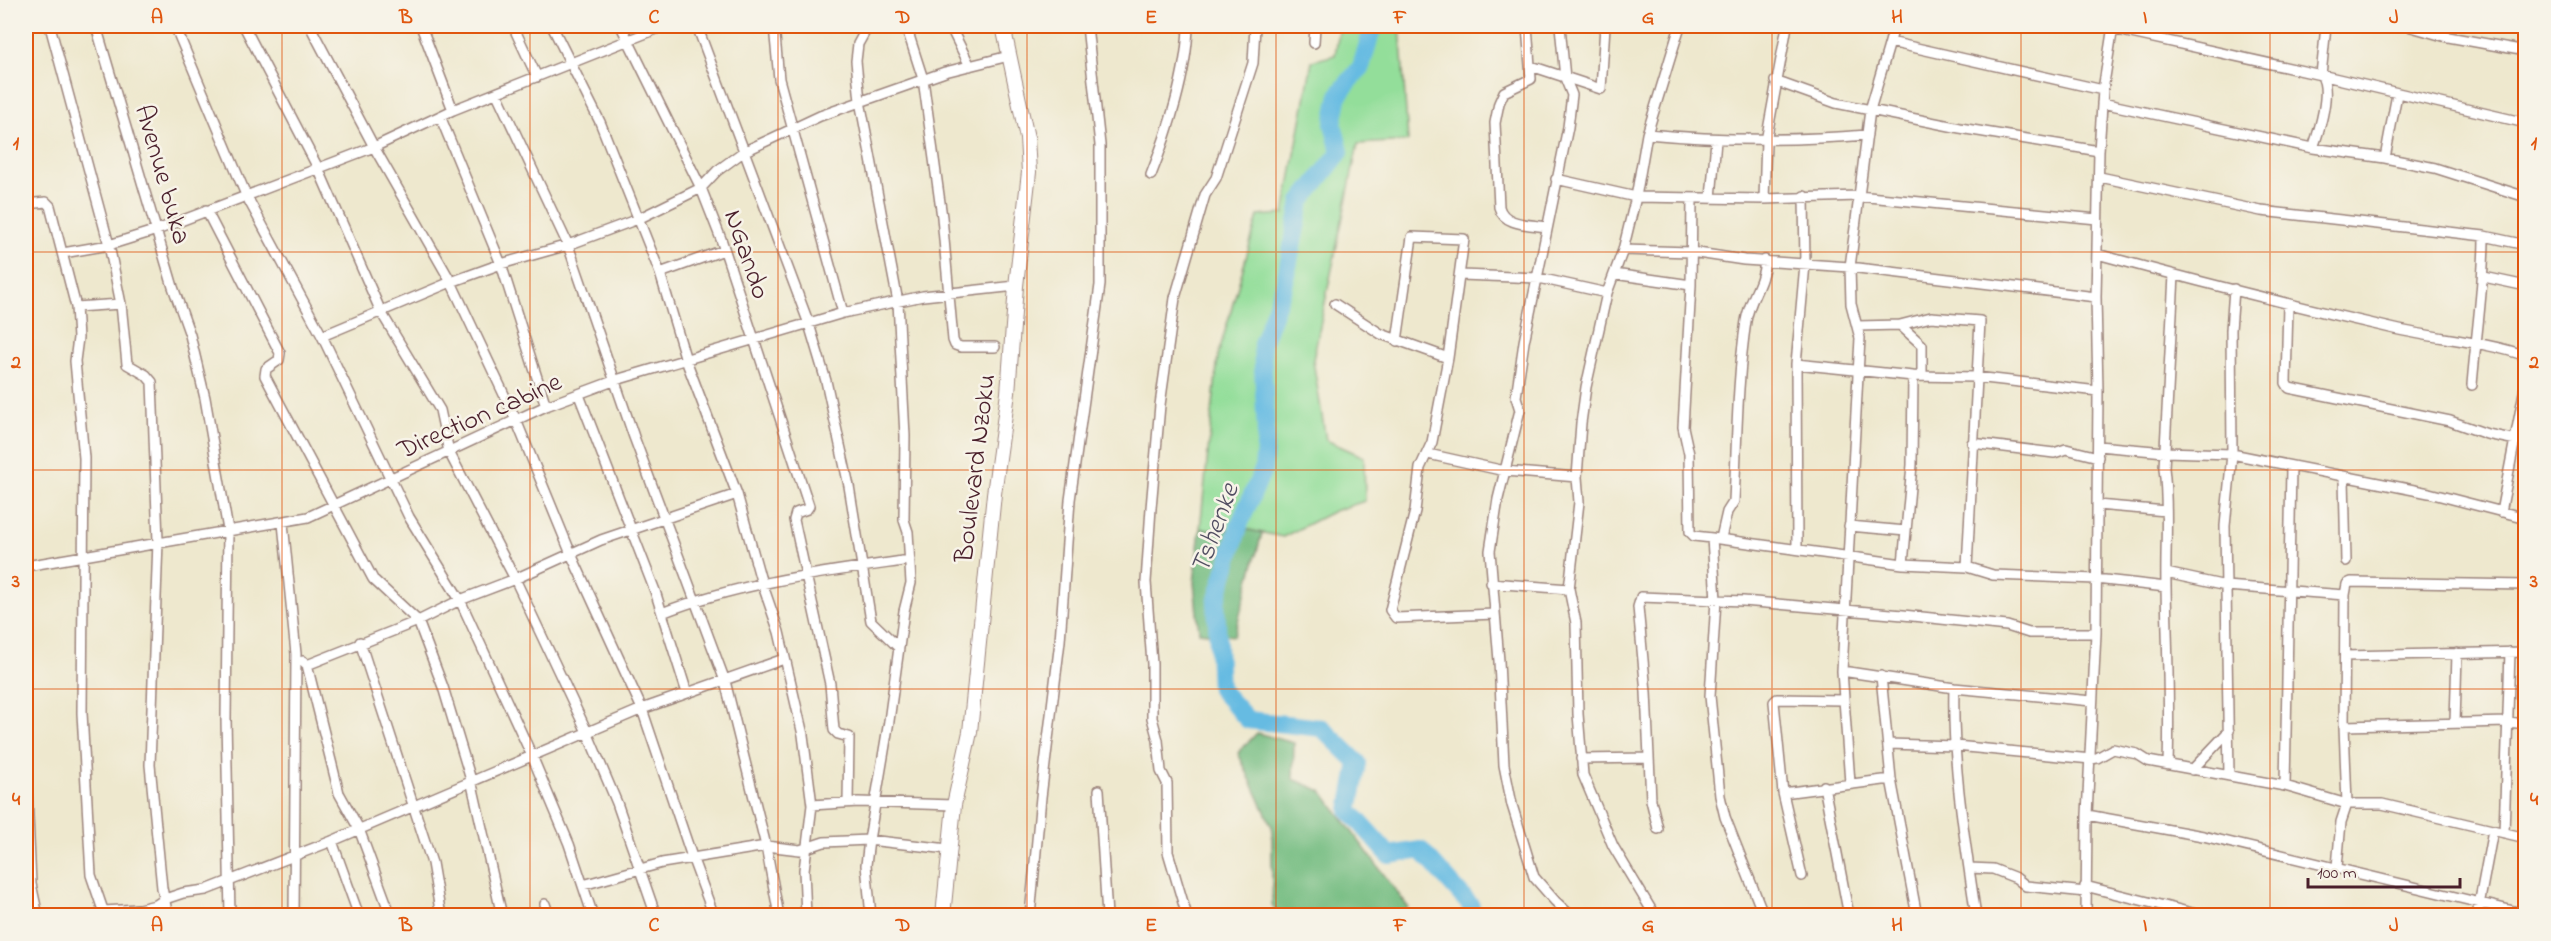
<svg xmlns="http://www.w3.org/2000/svg" width="2551" height="941" font-family="'Indie Flower',sans-serif">
<rect width="100%" height="100%" fill="#f7f3e8"/>
<filter id="ink" filterUnits="userSpaceOnUse"><feTurbulence type="fractalNoise" baseFrequency=".0167" numOctaves="2"/><feDisplacementMap in="SourceGraphic" scale="12" xChannelSelector="R" yChannelSelector="G"/><feConvolveMatrix kernelMatrix="1 2 1 2 8 2 1 2 1" color-interpolation-filters="sRGB"/></filter>
<filter id="wash" filterUnits="userSpaceOnUse"><feTurbulence type="fractalNoise" baseFrequency=".008" numOctaves="4" result="noise"/><feDisplacementMap in="SourceGraphic" scale="24" xChannelSelector="R" yChannelSelector="G"/><feGaussianBlur stdDeviation="1.35" result="paint"/><feColorMatrix in="noise" values="0 0 0 0 0 0 0 0 0 0 0 0 0 0 0 0 0 1.4 0 .05"/><feComposite in="paint" operator="in"/></filter>
<g filter="url(#wash)">
<rect width="100%" height="100%" fill="#eee8ce"/>
<path fill="#93de9a" stroke="#6e7e62" stroke-width="1.5" d="M 1340,26 L 1400,26 L 1408,141 L 1358,144 L 1313,360 L 1326,440 L 1364,457 L 1365,501 L 1334,511 L 1283,537 L 1249,530 L 1200,529 L 1218,356 L 1258,216 L 1284,214 L 1312,61 L 1335,55 Z"/>
<path fill="#76bd82" stroke="#606e56" stroke-width="1.5" d="M 1200,529 L 1249,530 L 1262,533 L 1234,636 L 1199,632 L 1194,583 Z
M 1257,733 L 1294,743 L 1293,779 L 1322,791 L 1408,907 L 1400,915 L 1278,915 L 1272,905 L 1272,827 L 1238,753 Z"/>
<g fill="none" stroke-linecap="round" stroke-linejoin="round">
<path stroke="#66bbe2" stroke-width="18" d="M 1373,26 L 1361,67 L 1339,94 L 1333,124 L 1340,152 L 1301,202 L 1284,286 L 1262,344 L 1266,435 L 1263,470 L 1240,523 L 1216,602 L 1220,689 L 1248,720 L 1322,728 L 1358,763 L 1349,810 L 1389,855 L 1421,850 L 1471,906 L 1472,916"/>
</g>
</g>
<g filter="url(#ink)">
<g fill="none" stroke-linecap="round" stroke-linejoin="round">
<g stroke="#9c847c" stroke-width="12">
<path id="street" d="M 50,26 L 109,245 L 121,304 L 76,307
M 96,26 L 173,287 L 190,335 L 205,398 L 228,530 L 226,719 L 230,916
M 175,26 L 246,195 L 322,336 L 409,517 L 460,600 L 532,756 L 569,844 L 593,916
M 244,26 L 318,168 L 381,312 L 440,410 L 449,452 L 515,579 L 587,732 L 617,803 L 656,916
M 310,26 L 374,147 L 451,282 L 516,420 L 571,554 L 642,709 L 692,857 L 714,916
M 421,26 L 453,110
M 513,26 L 537,77
M 552,26 L 600,122 L 660,273 L 686,360 L 737,494 L 760,577 L 779,632 L 803,735 L 812,805 L 804,870 L 806,916
M 621,26 L 701,188 L 721,239 L 809,506 L 807,509 L 796,513 L 794,520 L 830,684 L 834,730 L 838,734 L 849,737 L 848,802
M 697,26 L 809,324 L 826,381 L 849,486 L 871,621 L 898,647
M 774,26 L 779,79 L 843,313
M 868,26 L 858,44 L 856,61 L 860,101 L 898,302 L 905,436 L 904,520 L 908,532 L 911,583 L 904,611 L 889,721 L 869,840 L 866,865 L 871,916
M 906,26 L 923,79 L 942,217 L 953,340 L 955,345 L 961,347 L 995,347
M 950,26 L 970,66
M 1527,26 L 1531,79 L 1504,92 L 1499,103 L 1495,123 L 1499,207 C 1504,226 1530,224 1546,227
M 1560,26 L 1565,78 L 1572,95 L 1568,127 L 1524,342 L 1516,397 L 1520,410 L 1498,499 L 1490,551 L 1499,661 L 1504,765 L 1512,805 L 1534,877 L 1555,901 L 1571,916
M 1894,26 L 1890,42 L 2103,90
M 2408,26 L 2443,36 L 2526,51
M 2113,29 L 2321,75 L 2526,123
M 1314,43 L 1315,26
M 1531,66 L 1601,89 L 1605,26
M 1775,81 L 1836,103 L 1960,128 L 2099,151
M 497,94 L 568,245 L 634,437 L 725,681 L 766,846 L 779,916
M 2102,103 L 2313,148 L 2385,158 L 2435,168 L 2526,197
M 440,116 L 501,264 L 546,406
M 1647,134 C 1721,141 1793,141 1867,135
M 2313,148 C 2319,131 2332,90 2321,75 L 2326,26
M 2385,158 L 2397,94
M 1151,175 C 1168,132 1187,72 1188,26
M 2100,177 L 2261,211 L 2484,236 L 2526,245
M 1556,179 L 1636,197 L 1764,199 L 1858,196 L 2097,219
M 1692,198 L 1691,285 L 1683,427 L 1689,454 L 1690,532 L 1694,536 L 1712,538
M 1711,198 L 1716,140
M 1764,199 L 1766,141 L 1787,26
M 26,204 L 46,202 L 50,206 L 76,307 L 78,338 L 75,361 L 84,458 L 82,713 L 91,875 L 105,916
M 206,210 L 280,353 L 279,360 L 266,369 L 265,376 L 373,579 L 418,621 L 443,687 L 471,780 L 502,916
M 1623,250 L 1691,252 L 1744,260 L 1850,267 L 2096,297
M 63,253 L 109,245 L 157,230 L 374,147 L 453,110 L 664,26
M 2097,254 C 2196,281 2295,306 2395,329 C 2438,339 2484,341 2526,356
M 660,273 L 724,250
M 1614,274 L 1691,285
M 1461,275 L 1539,278 L 1607,293
M 2484,277 L 2526,286
M 121,304 L 127,364 L 146,375 L 152,382 L 158,541 L 150,765 L 162,888 L 168,916
M 1335,304 L 1381,334 L 1448,358
M 2288,305 L 2286,383 L 2289,388 L 2450,421 L 2487,434 L 2526,442
M 1900,325 L 1922,345 L 1922,375
M 1857,326 L 1900,325 L 1931,317 L 1980,321 L 1967,567
M 322,336 L 451,282 L 501,264 L 568,245 L 638,219 L 701,188 L 717,171 L 743,152 L 820,116 L 945,72 L 1009,56
M 1397,341 L 1412,237 L 1464,239 L 1448,358 L 1432,442 L 1420,468 L 1415,511 L 1390,610 L 1396,618 L 1495,614
M 1796,364 L 1913,376 L 1976,377 L 2098,391
M 2472,385 C 2476,335 2484,286 2484,236
M 579,395 L 655,591 L 687,693
M 1972,443 L 2054,453 L 2066,449 L 2098,457
M 2098,446 L 2165,452 L 2232,454 L 2429,493 L 2526,518
M 1428,454 L 1505,471 L 1577,477
M 2344,478 L 2346,561
M 2097,505 L 2166,511
M 2501,512 L 2526,382
M 283,523 L 296,654 L 294,916
M 1849,526 L 1906,531
M 1721,538 L 1727,512 L 1734,501 C 1737,441 1737,380 1746,321 C 1750,296 1763,287 1765,260
M 1797,548 L 1796,364 L 1805,264 L 1804,196
M 1903,564 L 1912,465 L 1913,376
M 26,566 L 308,517 L 546,406 L 616,380 L 843,313 L 923,296 L 1016,286
M 2166,573 L 2226,586 L 2345,595
M 1491,583 L 1569,589
M 662,613 C 741,582 826,572 910,560
M 360,642 L 432,863 L 441,916
M 2345,656 L 2526,652
M 303,661 L 307,665 L 339,793 L 359,829 L 391,916
M 307,665 L 418,621 L 460,600 L 515,579 L 601,540 L 737,494
M 1842,671 L 1954,688 L 2092,701
M 1881,676 L 1891,779 L 1917,916
M 1954,688 C 1952,764 1965,841 1976,916
M 1843,700 L 1777,699 L 1774,702 L 1783,793 L 1891,779
M 2455,723 L 2457,653
M 2344,726 L 2508,722 L 2526,724
M 1888,744 L 1956,746 L 2091,759 L 2097,758 L 2113,749 L 2137,754 L 2148,761 L 2285,786 L 2347,804 L 2382,804 L 2526,838
M 1581,759 L 1649,758
M 2168,764 C 2170,705 2167,646 2166,586 C 2165,547 2169,507 2164,468 L 2174,275
M 26,770 L 31,884 L 38,916
M 2192,770 L 2229,731
M 2229,776 L 2225,526 L 2232,454 L 2231,330 L 2234,289
M 1850,783 L 1842,671 L 1860,338 L 1851,304 L 1850,267 L 1870,110 L 1890,42
M 1824,786 L 1849,916
M 2285,786 L 2291,468
M 1099,790 L 1107,916
M 1783,793 L 1802,876
M 812,805 L 858,802 L 954,805
M 2087,815 L 2203,836 L 2526,914
M 1658,829 L 1651,800 L 1646,692 L 1638,607 L 1641,597 L 1743,601 L 1903,615 L 2007,626 L 2029,633 L 2096,633
M 2504,833 L 2510,652
M 332,841 L 359,916
M 2337,867 L 2341,822 L 2347,804 L 2344,726 L 2345,595 L 2347,584 L 2351,582 L 2526,585
M 1969,868 L 1993,869 L 2016,878 L 2026,886 L 2086,892
M 583,885 L 662,863 L 766,846 L 800,850 L 824,842 L 869,840 L 948,849
M 2085,886 L 2204,916
M 545,904 L 549,916
M 103,911 L 139,909 L 156,905 L 165,899 L 183,893 L 206,890 L 332,841 L 642,709 L 784,659
M 1030,916 L 1041,797 L 1060,641 L 1070,500 L 1100,285 L 1100,145 L 1087,26
M 1187,916 L 1168,852 L 1167,783 L 1161,771 L 1158,740 L 1152,718 L 1152,664 L 1146,582 L 1151,508 L 1160,405 L 1175,298 L 1205,195 L 1216,178 L 1253,63 L 1255,26
M 1655,916 L 1613,846 L 1583,775 L 1578,714 L 1576,623 L 1569,589 L 1579,502 L 1577,477 L 1581,423 L 1586,387 L 1607,293 L 1623,250 L 1636,197 L 1647,134 L 1680,26
M 1764,916 L 1725,817 L 1720,796 L 1710,696 L 1716,600 L 1712,538 L 1903,564 L 1967,567 L 1993,575 L 2096,579 L 2166,587
M 2086,916 L 2087,815 L 2096,633 L 2098,391 L 2096,297 L 2099,151 L 2103,90 L 2113,26
M 2477,916 L 2493,830"/>
</g>
<g stroke="#9c847c" stroke-width="16">
<path id="secondary" d="M 943,916 L 954,805 L 970,732 L 994,494 L 1008,393 L 1016,286 L 1029,172 L 1027,138 L 1003,26"/>
</g>
<use href="#street" stroke="#fff" stroke-width="9"/>
<use href="#secondary" stroke="#fff" stroke-width="14"/>
</g>
</g>
<path fill="none" stroke="#e0560e" stroke-width="1.5" stroke-opacity="0.55" d="M 282,26 L 282,916M 530,26 L 530,916M 778,26 L 778,916M 1027,26 L 1027,916M 1276,26 L 1276,916M 1524,26 L 1524,916M 1772,26 L 1772,916M 2021,26 L 2021,916M 2270,26 L 2270,916M 26,252 L 2526,252M 26,470 L 2526,470M 26,689 L 2526,689"/>
<g text-anchor="middle" stroke-width="5" stroke-linejoin="round" paint-order="stroke">
<g font-size="27" fill="#4a1f2b" stroke="#f7f3e8">
<text transform="translate(164 174) rotate(74)" y="9">Avenue buka</text>
<text transform="translate(748 254) rotate(71)" y="9">NGando</text>
<text transform="translate(479 415) rotate(-24)" y="9">Direction cabine</text>
<text transform="translate(974 468) rotate(-83)" y="9">Boulevard Nzoku</text>
</g>
<g font-size="28" font-style="italic" fill="#524e62" stroke="#f7f3e8">
<text transform="translate(1213 528) rotate(-70)" y="10">Tshenke</text>
</g>
</g>
<rect width="2551" height="941" fill="none" stroke="#f7f3e8" stroke-width="66"/>
<path d="M2308 878v9h152v-9" fill="none" stroke="#4a1f2b" stroke-width="3"/>
<text x="2317" y="878" font-size="18" fill="#4a1f2b" stroke="#f7f3e8" stroke-width="4.5" paint-order="stroke">100 m</text>
<rect x="33" y="33" width="2485" height="875" fill="none" stroke="#e0560e" stroke-width="2"/>
<g font-size="20" text-anchor="middle" font-weight="bold" fill="#e0560e">
<text x="157" y="23">A</text>
<text x="406" y="23">B</text>
<text x="654" y="23">C</text>
<text x="903" y="23">D</text>
<text x="1151" y="23">E</text>
<text x="1400" y="23">F</text>
<text x="1648" y="23">G</text>
<text x="1897" y="23">H</text>
<text x="2145" y="23">I</text>
<text x="2394" y="23">J</text>
<text x="16" y="149">1</text>
<text x="2534" y="149">1</text>
<text x="16" y="368">2</text>
<text x="2534" y="368">2</text>
<text x="16" y="587">3</text>
<text x="2534" y="587">3</text>
<text x="16" y="805">4</text>
<text x="2534" y="805">4</text>
<text x="157" y="931">A</text>
<text x="406" y="931">B</text>
<text x="654" y="931">C</text>
<text x="903" y="931">D</text>
<text x="1151" y="931">E</text>
<text x="1400" y="931">F</text>
<text x="1648" y="931">G</text>
<text x="1897" y="931">H</text>
<text x="2145" y="931">I</text>
<text x="2394" y="931">J</text>
</g>
</svg>
